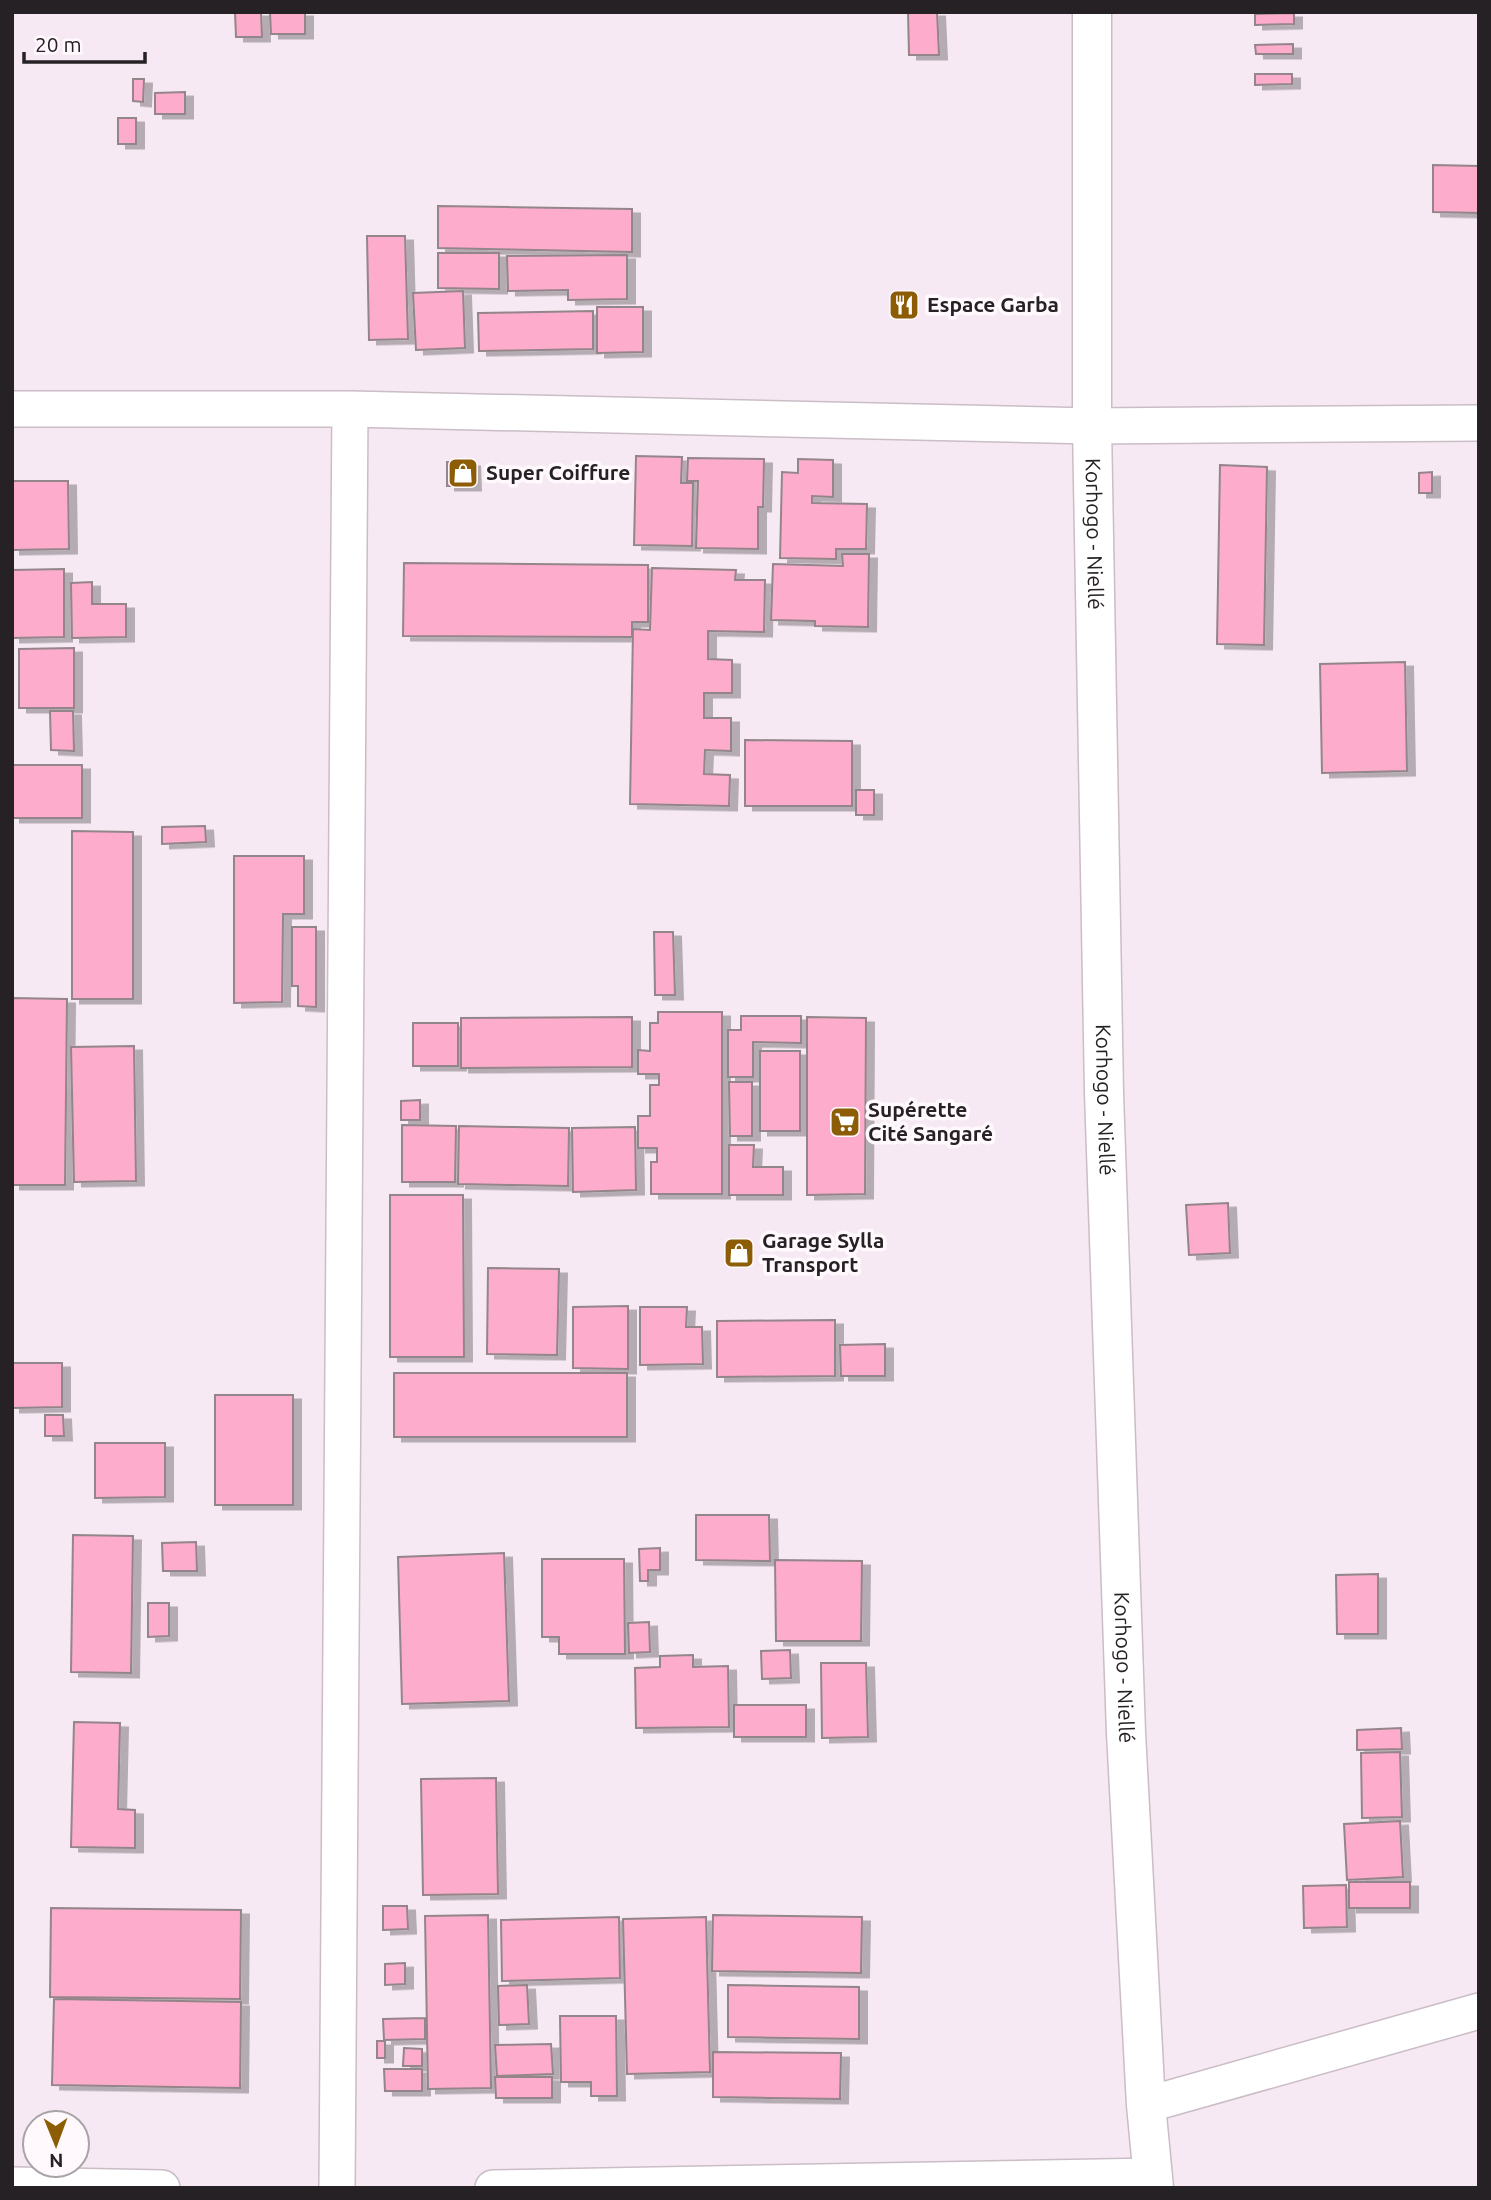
<svg xmlns="http://www.w3.org/2000/svg" width="1491" height="2200" font-family="Ubuntu,sans-serif">
<defs>
<filter id="shadow"><feDropShadow dx="8" dy="4.5" stdDeviation="0" flood-color="#0004"/></filter>
</defs>
<rect width="100%" height="100%" fill="#f7e9f3"/>
<path fill="#feaccb" stroke="#94858a" stroke-width="2" filter="url(#shadow)" d="M 235,12 L 261,12 L 262,37 L 236,37 Z
M 270,12 L 305,12 L 305,34 L 271,34 Z
M 908,12 L 937,12 L 939,55 L 909,55 Z
M 1294,13 L 1294,24 L 1255,25 L 1255,14 Z
M 1293,44 L 1293,54 L 1256,54 L 1255,45 Z
M 1255,74 L 1292,74 L 1292,84 L 1255,85 Z
M 133,79 L 144,79 L 143,102 L 133,101 Z
M 185,92 L 185,114 L 155,114 L 155,93 Z
M 118,118 L 136,118 L 136,144 L 118,144 Z
M 1433,165 L 1479,166 L 1479,213 L 1433,212 Z
M 438,206 L 632,209 L 632,252 L 438,248 Z
M 367,236 L 405,236 L 408,339 L 369,340 Z
M 438,253 L 499,253 L 499,289 L 438,288 Z
M 627,255 L 627,299 L 568,300 L 568,290 L 508,291 L 507,256 Z
M 463,291 L 465,348 L 416,350 L 413,293 Z
M 597,307 L 643,307 L 643,352 L 597,353 Z
M 593,311 L 593,349 L 479,351 L 478,313 Z
M 636,456 L 682,457 L 681,483 L 693,483 L 692,546 L 634,545 Z
M 688,458 L 764,459 L 763,507 L 758,507 L 758,549 L 696,548 L 698,481 L 687,481 Z
M 798,459 L 833,460 L 833,497 L 812,496 L 812,503 L 867,504 L 866,549 L 836,549 L 836,559 L 780,558 L 782,472 L 798,473 Z
M 447,462 L 472,462 L 473,486 L 447,486 Z
M 1220,465 L 1267,467 L 1264,645 L 1217,644 Z
M 1432,472 L 1432,493 L 1419,493 L 1419,473 Z
M 12,481 L 68,481 L 69,549 L 12,550 Z
M 842,554 L 869,554 L 868,627 L 815,626 L 815,621 L 771,620 L 773,564 L 843,566 Z
M 404,563 L 648,565 L 648,622 L 632,622 L 632,637 L 403,636 Z
M 652,568 L 736,570 L 735,580 L 765,580 L 764,632 L 708,631 L 708,659 L 732,660 L 732,693 L 704,693 L 704,718 L 731,718 L 731,751 L 705,750 L 704,774 L 730,775 L 729,806 L 630,804 L 633,629 L 650,630 Z
M 64,569 L 64,637 L 12,638 L 12,570 Z
M 92,582 L 92,604 L 126,604 L 126,637 L 72,638 L 71,583 Z
M 74,648 L 74,708 L 19,708 L 19,649 Z
M 1405,662 L 1407,771 L 1322,773 L 1320,664 Z
M 50,711 L 73,711 L 74,751 L 51,750 Z
M 745,740 L 852,741 L 852,806 L 745,806 Z
M 12,765 L 82,765 L 82,818 L 12,818 Z
M 856,790 L 874,790 L 874,815 L 856,815 Z
M 205,826 L 206,842 L 162,844 L 162,827 Z
M 72,831 L 133,832 L 133,999 L 72,999 Z
M 234,856 L 304,856 L 304,914 L 283,914 L 282,1002 L 234,1003 Z
M 292,927 L 316,927 L 316,1007 L 298,1006 L 298,986 L 292,986 Z
M 654,932 L 673,932 L 675,995 L 655,995 Z
M 12,998 L 67,999 L 65,1185 L 12,1185 Z
M 658,1012 L 722,1012 L 722,1194 L 651,1194 L 651,1162 L 657,1162 L 657,1148 L 638,1148 L 638,1116 L 650,1116 L 650,1085 L 659,1085 L 659,1074 L 638,1074 L 638,1050 L 650,1051 L 650,1023 L 658,1023 Z
M 741,1016 L 801,1016 L 801,1043 L 753,1042 L 753,1077 L 728,1077 L 728,1030 L 741,1030 Z
M 632,1017 L 632,1067 L 461,1068 L 461,1018 Z
M 807,1017 L 866,1018 L 865,1194 L 807,1195 Z
M 413,1023 L 458,1023 L 458,1066 L 413,1066 Z
M 134,1046 L 136,1181 L 74,1182 L 71,1047 Z
M 760,1051 L 800,1051 L 800,1131 L 760,1131 Z
M 729,1082 L 752,1082 L 752,1136 L 730,1136 Z
M 420,1100 L 420,1120 L 401,1120 L 401,1101 Z
M 402,1125 L 456,1126 L 455,1182 L 402,1182 Z
M 459,1126 L 569,1128 L 568,1186 L 458,1184 Z
M 635,1127 L 636,1190 L 573,1192 L 572,1128 Z
M 729,1145 L 754,1145 L 753,1167 L 783,1167 L 783,1195 L 729,1195 Z
M 390,1195 L 463,1195 L 464,1357 L 390,1357 Z
M 1228,1203 L 1230,1253 L 1189,1255 L 1186,1205 Z
M 488,1268 L 559,1269 L 557,1355 L 487,1354 Z
M 628,1306 L 628,1369 L 573,1368 L 573,1307 Z
M 640,1307 L 687,1307 L 686,1327 L 702,1327 L 703,1364 L 640,1365 Z
M 835,1320 L 835,1376 L 717,1377 L 717,1321 Z
M 885,1344 L 885,1376 L 841,1376 L 840,1345 Z
M 12,1363 L 62,1363 L 62,1407 L 12,1408 Z
M 394,1373 L 627,1373 L 627,1437 L 394,1437 Z
M 215,1395 L 293,1395 L 293,1505 L 215,1505 Z
M 45,1415 L 63,1415 L 64,1436 L 45,1436 Z
M 95,1443 L 165,1443 L 165,1497 L 95,1498 Z
M 696,1515 L 769,1515 L 770,1561 L 696,1560 Z
M 73,1535 L 133,1536 L 131,1673 L 71,1672 Z
M 196,1542 L 197,1571 L 163,1571 L 162,1543 Z
M 660,1548 L 660,1570 L 648,1570 L 648,1581 L 640,1581 L 639,1549 Z
M 504,1553 L 509,1701 L 402,1704 L 398,1557 Z
M 542,1559 L 624,1559 L 625,1654 L 559,1654 L 559,1637 L 542,1637 Z
M 775,1560 L 862,1561 L 861,1641 L 776,1641 Z
M 1378,1574 L 1378,1634 L 1337,1634 L 1336,1575 Z
M 148,1603 L 169,1603 L 169,1636 L 148,1637 Z
M 649,1622 L 650,1652 L 629,1653 L 628,1623 Z
M 790,1650 L 791,1678 L 762,1679 L 761,1651 Z
M 693,1655 L 693,1667 L 728,1666 L 729,1727 L 636,1728 L 635,1668 L 660,1667 L 660,1656 Z
M 821,1663 L 866,1663 L 868,1737 L 822,1738 Z
M 734,1705 L 806,1705 L 806,1737 L 734,1737 Z
M 74,1722 L 120,1723 L 118,1809 L 135,1810 L 135,1848 L 71,1847 Z
M 1401,1728 L 1402,1749 L 1357,1750 L 1357,1730 Z
M 1400,1752 L 1402,1817 L 1362,1818 L 1361,1753 Z
M 496,1778 L 498,1894 L 423,1895 L 421,1779 Z
M 1400,1821 L 1403,1877 L 1347,1880 L 1344,1824 Z
M 1349,1882 L 1410,1882 L 1410,1908 L 1349,1908 Z
M 1346,1885 L 1347,1927 L 1304,1928 L 1303,1886 Z
M 383,1906 L 407,1906 L 408,1929 L 383,1930 Z
M 51,1908 L 241,1910 L 240,1999 L 50,1997 Z
M 488,1915 L 491,2088 L 428,2089 L 425,1916 Z
M 713,1915 L 862,1917 L 861,1973 L 712,1971 Z
M 619,1917 L 620,1978 L 502,1981 L 501,1920 Z
M 706,1917 L 710,2072 L 627,2074 L 623,1919 Z
M 405,1963 L 405,1984 L 385,1985 L 385,1964 Z
M 527,1985 L 529,2024 L 499,2025 L 498,1986 Z
M 728,1985 L 859,1987 L 859,2039 L 728,2037 Z
M 54,1999 L 241,2002 L 240,2088 L 52,2085 Z
M 560,2016 L 616,2016 L 617,2096 L 591,2096 L 591,2082 L 561,2082 Z
M 425,2018 L 425,2039 L 384,2040 L 383,2019 Z
M 377,2041 L 385,2041 L 385,2058 L 377,2058 Z
M 551,2044 L 553,2074 L 497,2076 L 495,2045 Z
M 404,2048 L 422,2049 L 422,2066 L 403,2066 Z
M 713,2052 L 841,2053 L 840,2099 L 713,2097 Z
M 384,2069 L 422,2069 L 422,2091 L 385,2091 Z
M 495,2077 L 552,2077 L 552,2098 L 496,2098 Z"/>
<g fill="none" stroke-linecap="round" stroke-linejoin="round">
<g stroke="#cabdc6" stroke-width="38">
<path id="street" d="M 12,409 L 350,409 L 1092,426 L 1479,423
M 1146,2105 L 1479,2011
M 12,2185 L 162,2188
M 337,2188 L 350,409
M 493,2188 L 1154,2176"/>
</g>
<g stroke="#cabdc6" stroke-width="41">
<g id="primary">
<path id="s1" d="M 1092,12 L 1092,426 L 1104,1093 L 1126,1733 L 1146,2105 L 1154,2188"/>
</g>
</g>
<use href="#street" stroke="#fff" stroke-width="35"/>
<use href="#primary" stroke="#fff" stroke-width="38"/>
</g>
<defs>
<g id="restaurant-square" transform="scale(1.575)"><rect x="-9" y="-9" width="18" height="18" rx="4" fill="#8d5d06" stroke="#fff9fd"/><path d="M-5-6h1v4h1v-4h1v4h1v-4h1v5L-1.5 .5V6h-2V.5L-5-1ZM5-6V6H3V1.5H1.5Q1.5-4 5-6Z" fill="#fff"/></g>
<g id="shop-square" transform="scale(1.575)"><rect x="-9" y="-9" width="18" height="18" rx="4" fill="#8d5d06" stroke="#fff9fd"/><path d="M-5-2.5h2.3a2.7 3.5 0 0 1 5.4 0H5L5.5 6h-11ZM-1.5-2.5h3a1.5 2.3 0 0 0-3 0Z" fill="#fff"/></g>
<g id="supermarket-square" transform="scale(1.575)"><rect x="-9" y="-9" width="18" height="18" rx="4" fill="#8d5d06" stroke="#fff9fd"/><path d="M-6-5.5h2.5l.6 2H6L4.5 2H-2.5L-4.4-4H-6ZM-1.5 3.2a1.3 1.3 0 1 0 .1 0ZM3 3.2a1.3 1.3 0 1 0 .1 0Z" fill="#fff"/></g>
</defs>
<g fill-rule="evenodd">
<use href="#restaurant-square" x="904" y="305"/>
<use href="#shop-square" x="463" y="473"/>
<use href="#supermarket-square" x="845" y="1122"/>
<use href="#shop-square" x="739" y="1253"/>
</g>
<g text-anchor="middle" stroke-width="7" stroke-linejoin="round" paint-order="stroke">
<g font-size="21" font-weight="bold" fill="#262125" stroke="#fff9fd" text-anchor="start">
<text x="927" y="312">Espace Garba</text>
<text x="486" y="480">Super Coiffure</text>
<text x="868" y="1117">Supérette<tspan x="868" dy="24">Cité Sangaré</tspan></text>
<text x="762" y="1248">Garage Sylla<tspan x="762" dy="24">Transport</tspan></text>
</g>
<g font-size="21" fill="#262125" stroke="#fff9fd">
<text dy="7" stroke="none"><textPath href="#s1" startOffset="522">Korhogo - Niellé</textPath></text>
<text dy="7" stroke="none"><textPath href="#s1" startOffset="1088">Korhogo - Niellé</textPath></text>
<text dy="7" stroke="none"><textPath href="#s1" startOffset="1656">Korhogo - Niellé</textPath></text>
</g>
</g>
<rect width="1491" height="2200" fill="none" stroke="#262125" stroke-width="28"/>
<g transform="translate(56 2144) rotate(179)"><circle r="33" fill="#fff9fd" stroke="#a8a3a7" stroke-width="2"/>
<path d="M0-5L12 26L0 18L-12 26Z" fill="#8d5d06"/>
<text y="-10" font-size="19" font-weight="bold" text-anchor="middle" fill="#262125">N</text>
</g>
<path d="M24 52v10h121v-10" fill="none" stroke="#262125" stroke-width="3.5"/>
<text x="35" y="52" font-size="21" fill="#262125" stroke="#fff9fd" stroke-width="5" paint-order="stroke">20 m</text>
</svg>
